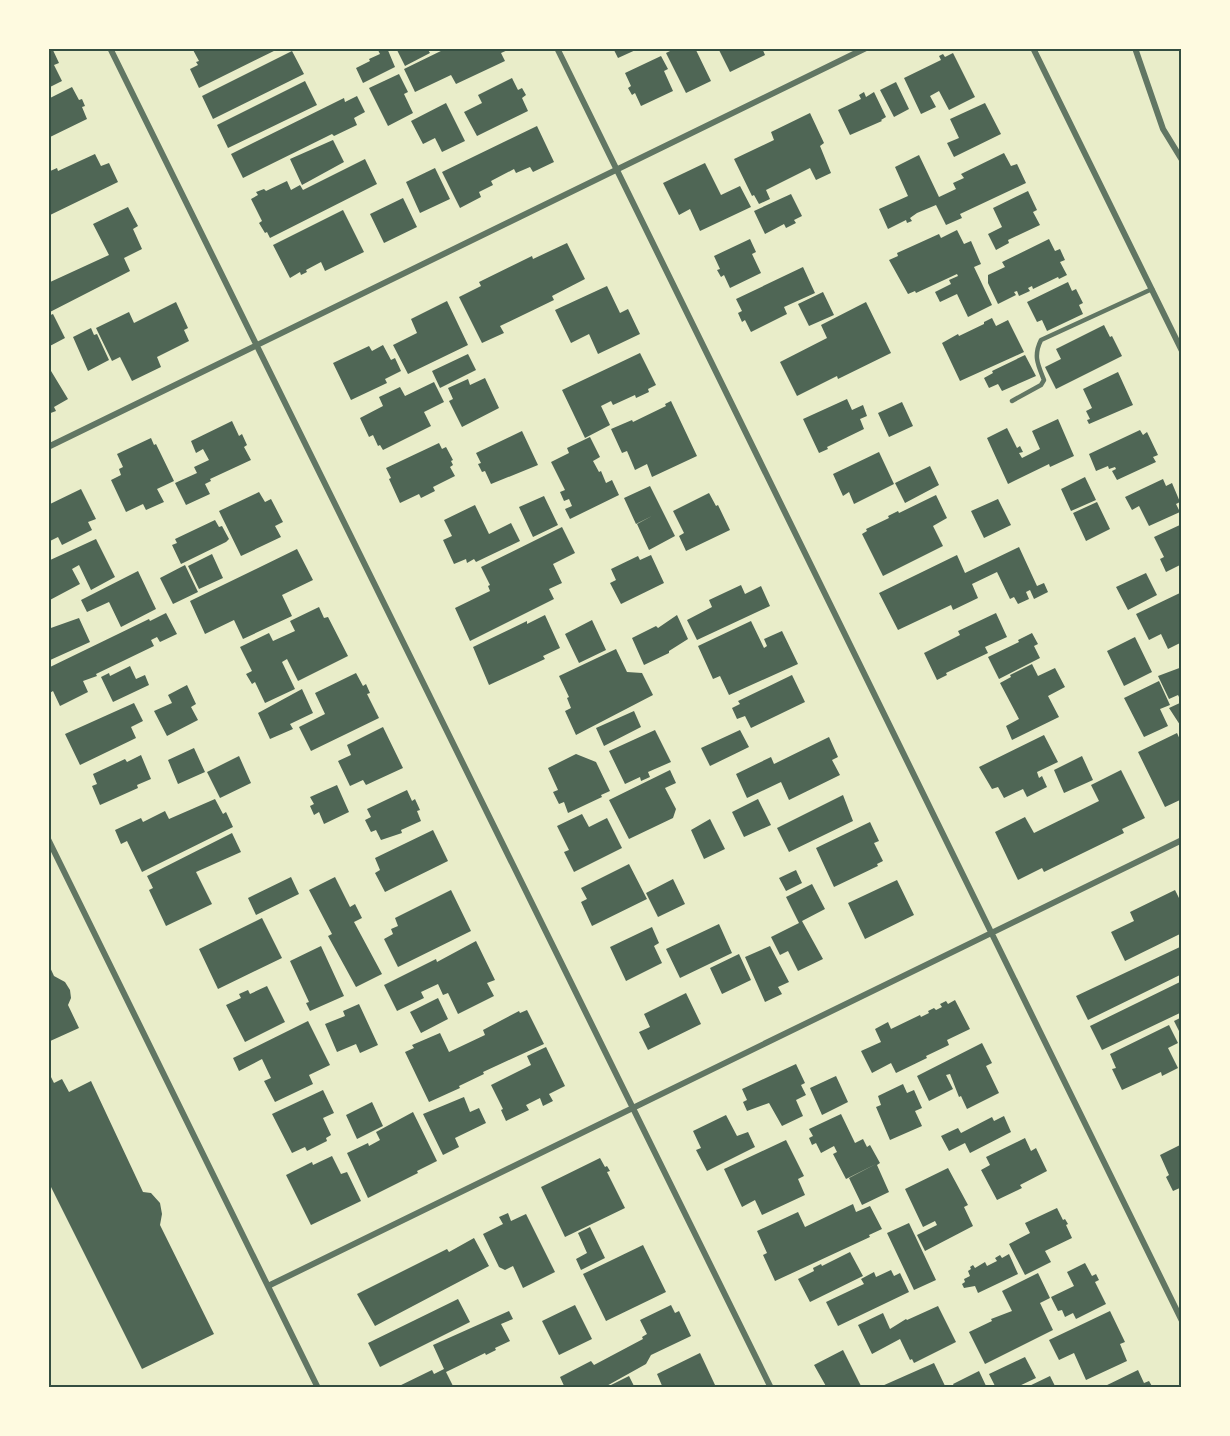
<svg xmlns="http://www.w3.org/2000/svg" width="1230" height="1436" font-family="Karla,sans-serif">
<rect width="100%" height="100%" fill="#e9edc9"/>
<path fill="#4f6655" d="M 48,48 L 52,48 L 59,63 L 54,65 L 62,81 L 48,88 Z
M 192,48 L 280,48 L 199,88 L 190,69 L 198,65 L 196,62 L 199,61 Z
M 383,48 L 387,48 L 395,67 L 363,83 L 356,68 L 370,61 L 369,59 L 380,54 L 378,50 Z
M 396,48 L 427,48 L 430,53 L 405,66 Z
M 447,48 L 512,48 L 501,53 L 505,61 L 456,84 L 451,75 L 415,92 L 404,69 Z
M 613,48 L 640,48 L 618,58 Z
M 676,48 L 695,48 L 711,81 L 686,93 L 666,53 Z
M 718,48 L 762,48 L 765,55 L 730,72 Z
M 292,51 L 304,74 L 213,119 L 202,96 Z
M 953,53 L 975,97 L 949,110 L 939,91 L 930,96 L 936,107 L 921,114 L 904,78 L 941,60 L 939,56 L 943,54 L 945,57 Z
M 661,56 L 668,69 L 664,71 L 673,91 L 641,106 L 635,93 L 632,95 L 628,88 L 631,86 L 625,73 Z
M 399,74 L 408,92 L 404,94 L 413,113 L 388,126 L 369,88 Z
M 512,78 L 518,90 L 522,88 L 526,95 L 522,98 L 528,111 L 477,136 L 464,112 L 482,103 L 478,95 Z
M 305,81 L 317,105 L 228,148 L 217,125 Z
M 896,82 L 909,109 L 894,117 L 880,90 Z
M 72,87 L 79,100 L 82,99 L 85,106 L 82,107 L 87,119 L 48,138 L 48,99 Z
M 864,92 L 866,97 L 874,92 L 886,117 L 881,120 L 882,121 L 850,135 L 838,110 L 861,99 L 859,95 Z
M 357,96 L 365,112 L 354,118 L 357,125 L 334,136 L 332,134 L 243,178 L 231,154 L 344,98 L 345,102 Z
M 446,103 L 465,141 L 442,152 L 435,138 L 423,144 L 411,121 Z
M 985,103 L 1001,134 L 954,157 L 947,143 L 959,138 L 950,119 Z
M 810,113 L 824,143 L 820,146 L 831,173 L 816,180 L 810,168 L 766,190 L 770,199 L 759,204 L 754,195 L 752,196 L 734,159 L 774,140 L 771,132 Z
M 537,126 L 554,162 L 533,172 L 530,167 L 516,173 L 514,169 L 491,181 L 493,185 L 479,192 L 481,197 L 460,208 L 442,172 Z
M 333,140 L 344,162 L 302,185 L 290,159 Z
M 1004,153 L 1011,166 L 1017,164 L 1026,183 L 960,214 L 962,218 L 946,225 L 936,205 L 917,213 L 910,218 L 912,221 L 907,223 L 906,220 L 888,229 L 879,209 L 908,196 L 895,167 L 919,155 L 939,197 L 956,189 L 953,183 L 964,178 L 961,174 Z
M 95,154 L 101,166 L 109,163 L 118,182 L 48,216 L 48,172 L 57,168 L 58,171 Z
M 365,159 L 377,184 L 270,238 L 267,232 L 265,233 L 259,223 L 262,221 L 251,199 L 258,195 L 256,192 L 264,189 L 266,191 L 287,181 L 291,190 L 300,185 L 303,190 Z
M 705,163 L 721,195 L 740,186 L 751,207 L 700,231 L 690,209 L 679,215 L 663,183 Z
M 435,168 L 450,199 L 420,213 L 406,182 Z
M 1028,191 L 1037,210 L 1033,212 L 1040,225 L 1008,240 L 1009,243 L 996,250 L 988,234 L 1002,227 L 993,208 Z
M 791,194 L 802,216 L 794,220 L 796,223 L 786,228 L 784,224 L 765,234 L 754,211 Z
M 403,198 L 417,227 L 384,243 L 370,214 Z
M 128,207 L 138,226 L 133,229 L 142,249 L 124,258 L 130,271 L 48,313 L 48,283 L 109,255 L 93,224 Z
M 343,210 L 364,252 L 325,271 L 321,262 L 306,270 L 307,272 L 301,275 L 300,272 L 290,278 L 273,245 Z
M 957,230 L 964,244 L 971,241 L 981,264 L 974,267 L 992,305 L 968,317 L 957,294 L 940,302 L 935,292 L 951,284 L 949,280 L 958,276 L 957,274 L 916,293 L 915,291 L 908,294 L 889,260 L 898,256 L 897,253 L 939,234 L 941,238 Z
M 750,239 L 756,252 L 752,254 L 761,273 L 730,288 L 724,275 L 721,277 L 717,270 L 720,269 L 714,256 Z
M 1049,239 L 1055,251 L 1060,249 L 1065,260 L 1060,262 L 1067,275 L 1059,279 L 1058,277 L 1033,289 L 1032,286 L 1028,288 L 1030,291 L 1019,296 L 1017,291 L 1014,292 L 1016,295 L 998,304 L 988,283 L 988,275 L 1005,267 L 1002,262 Z
M 567,243 L 585,279 L 552,296 L 554,300 L 500,326 L 504,333 L 482,343 L 459,297 L 481,286 L 479,282 L 532,256 L 533,259 Z
M 803,267 L 815,293 L 784,307 L 787,314 L 751,332 L 745,320 L 742,322 L 738,313 L 742,311 L 736,299 Z
M 1068,282 L 1072,291 L 1076,289 L 1083,303 L 1079,305 L 1083,314 L 1047,331 L 1042,320 L 1037,322 L 1027,302 Z
M 607,286 L 620,313 L 628,309 L 640,334 L 598,354 L 589,334 L 571,343 L 555,310 Z
M 823,292 L 834,315 L 809,326 L 798,304 Z
M 447,301 L 468,345 L 408,374 L 393,345 L 417,333 L 411,319 Z
M 176,302 L 188,328 L 184,330 L 189,341 L 157,357 L 161,367 L 132,381 L 120,357 L 112,361 L 96,328 L 129,312 L 134,323 Z
M 866,302 L 891,353 L 838,379 L 837,376 L 797,396 L 780,362 L 827,338 L 821,325 Z
M 53,314 L 65,338 L 48,347 L 48,316 Z
M 992,318 L 996,326 L 1008,320 L 1024,352 L 960,381 L 942,343 L 958,334 L 959,336 L 984,324 L 984,322 Z
M 1104,325 L 1110,337 L 1112,336 L 1122,356 L 1056,389 L 1045,367 L 1061,359 L 1056,349 Z
M 91,328 L 94,335 L 97,334 L 109,360 L 88,371 L 73,337 Z
M 383,345 L 391,360 L 395,358 L 401,371 L 385,379 L 387,383 L 351,400 L 333,363 L 369,346 L 372,351 Z
M 640,353 L 656,385 L 648,389 L 649,392 L 636,398 L 635,395 L 613,405 L 611,401 L 601,406 L 610,425 L 585,438 L 562,390 Z
M 468,354 L 476,370 L 440,388 L 432,371 Z
M 1025,355 L 1036,376 L 1002,391 L 998,384 L 989,388 L 984,378 L 993,373 L 992,371 Z
M 48,366 L 68,399 L 54,407 L 56,411 L 48,414 Z
M 1118,372 L 1133,405 L 1089,424 L 1087,420 L 1090,419 L 1086,411 L 1092,408 L 1083,389 Z
M 485,378 L 499,408 L 462,427 L 449,401 L 453,399 L 448,388 L 468,379 L 470,385 Z
M 434,382 L 444,402 L 424,412 L 431,426 L 383,450 L 380,445 L 378,446 L 373,435 L 369,437 L 360,418 L 383,406 L 379,397 L 400,387 L 405,396 Z
M 847,399 L 852,410 L 863,405 L 867,416 L 860,419 L 864,429 L 827,447 L 828,449 L 819,453 L 803,419 Z
M 671,401 L 697,456 L 652,477 L 647,464 L 635,470 L 627,451 L 622,453 L 611,429 L 632,420 L 633,422 L 666,406 L 665,404 Z
M 902,402 L 913,426 L 889,437 L 878,413 Z
M 1058,419 L 1074,456 L 1050,467 L 1049,464 L 1008,484 L 987,438 L 1007,428 L 1017,448 L 1020,446 L 1023,452 L 1019,453 L 1022,458 L 1040,449 L 1032,431 Z
M 232,421 L 239,436 L 242,434 L 247,445 L 244,447 L 251,460 L 210,479 L 211,481 L 205,484 L 210,494 L 186,505 L 175,483 L 197,473 L 194,467 L 209,460 L 203,449 L 196,453 L 191,441 Z
M 1140,430 L 1143,435 L 1147,432 L 1158,455 L 1153,457 L 1156,462 L 1117,480 L 1112,471 L 1116,469 L 1115,467 L 1109,469 L 1108,466 L 1096,471 L 1089,454 Z
M 522,431 L 538,465 L 491,484 L 485,471 L 482,472 L 478,464 L 481,463 L 476,453 Z
M 590,437 L 600,457 L 593,461 L 599,472 L 601,471 L 606,483 L 612,480 L 619,495 L 570,519 L 565,509 L 572,506 L 569,499 L 564,501 L 560,492 L 565,490 L 551,462 L 569,453 L 567,448 Z
M 151,438 L 154,445 L 156,444 L 174,481 L 157,489 L 164,502 L 146,510 L 143,504 L 126,512 L 111,480 L 121,475 L 119,469 L 123,467 L 117,454 Z
M 439,443 L 442,449 L 446,447 L 453,460 L 451,461 L 453,465 L 450,467 L 455,476 L 433,487 L 435,491 L 421,498 L 419,494 L 400,503 L 389,479 L 391,478 L 386,468 Z
M 879,452 L 894,484 L 854,504 L 849,492 L 843,496 L 833,474 Z
M 930,466 L 939,485 L 905,503 L 895,483 Z
M 1085,477 L 1096,500 L 1071,511 L 1061,489 Z
M 1163,479 L 1166,486 L 1172,483 L 1180,502 L 1176,504 L 1180,512 L 1149,526 L 1139,506 L 1132,510 L 1125,497 Z
M 650,486 L 675,536 L 649,550 L 637,524 L 652,516 L 636,524 L 624,498 Z
M 81,489 L 96,519 L 88,522 L 92,530 L 62,545 L 58,537 L 48,542 L 48,505 Z
M 259,492 L 265,502 L 271,499 L 283,522 L 275,526 L 281,537 L 241,556 L 219,511 Z
M 709,493 L 716,506 L 718,505 L 730,530 L 686,551 L 679,536 L 684,533 L 673,511 Z
M 936,495 L 947,518 L 933,526 L 943,546 L 883,576 L 862,534 L 867,531 L 866,529 L 889,518 L 888,516 L 898,511 L 899,513 Z
M 544,496 L 558,525 L 533,537 L 519,507 Z
M 998,499 L 1011,525 L 984,538 L 971,511 Z
M 1097,502 L 1110,529 L 1086,541 L 1073,513 Z
M 475,505 L 489,534 L 511,523 L 520,541 L 476,562 L 474,559 L 467,563 L 466,559 L 454,564 L 443,540 L 452,536 L 444,520 Z
M 215,520 L 219,527 L 222,526 L 229,539 L 226,542 L 181,564 L 172,545 L 177,543 L 175,539 Z
M 1182,524 L 1182,564 L 1166,572 L 1160,559 L 1164,557 L 1154,537 Z
M 562,527 L 575,553 L 553,564 L 562,583 L 549,589 L 554,599 L 470,641 L 455,608 L 490,591 L 488,586 L 490,585 L 481,567 Z
M 96,539 L 115,577 L 91,590 L 79,565 L 72,569 L 80,584 L 48,601 L 48,561 Z
M 1019,547 L 1037,586 L 1044,583 L 1048,592 L 1034,599 L 1030,590 L 1026,592 L 1029,599 L 1018,604 L 1014,597 L 1010,599 L 997,572 L 972,584 L 978,598 L 953,610 L 951,605 L 898,630 L 879,593 L 957,555 L 965,573 Z
M 297,549 L 313,580 L 282,595 L 292,616 L 243,639 L 234,620 L 205,634 L 190,601 Z
M 212,554 L 223,578 L 199,589 L 188,566 Z
M 651,555 L 664,583 L 621,604 L 610,583 L 616,580 L 611,569 L 638,556 L 640,560 Z
M 185,565 L 198,592 L 173,604 L 160,578 Z
M 138,571 L 156,609 L 121,627 L 109,602 L 87,612 L 81,600 Z
M 1146,573 L 1157,595 L 1128,610 L 1116,587 Z
M 741,585 L 745,594 L 761,586 L 770,606 L 697,640 L 687,620 L 712,607 L 709,600 Z
M 1182,592 L 1182,642 L 1168,649 L 1161,634 L 1149,640 L 1136,614 Z
M 319,607 L 324,618 L 328,617 L 348,656 L 298,681 L 287,659 L 282,662 L 295,689 L 265,703 L 255,682 L 252,684 L 246,674 L 252,671 L 240,647 L 269,633 L 273,641 L 295,631 L 290,621 Z
M 166,613 L 177,634 L 160,642 L 157,637 L 151,640 L 154,646 L 96,674 L 97,676 L 83,681 L 88,692 L 60,706 L 53,691 L 48,694 L 48,668 L 149,619 L 150,621 Z
M 996,613 L 1007,637 L 985,647 L 988,653 L 946,673 L 947,675 L 937,680 L 924,653 L 960,635 L 958,631 Z
M 545,615 L 560,648 L 543,656 L 545,659 L 489,685 L 473,647 L 527,621 L 527,624 Z
M 677,615 L 688,639 L 669,651 L 669,653 L 644,665 L 632,638 L 656,626 L 658,628 Z
M 79,618 L 90,642 L 48,661 L 48,629 Z
M 592,620 L 606,650 L 579,663 L 565,634 Z
M 751,621 L 764,648 L 767,646 L 764,639 L 782,631 L 798,664 L 729,695 L 720,676 L 713,679 L 698,646 Z
M 1032,633 L 1038,644 L 1034,646 L 1040,658 L 999,679 L 988,657 L 1019,642 L 1018,640 Z
M 1135,637 L 1152,672 L 1124,686 L 1107,651 Z
M 616,649 L 627,672 L 642,673 L 653,695 L 576,735 L 565,711 L 571,708 L 567,698 L 569,697 L 559,676 Z
M 1032,664 L 1038,676 L 1055,668 L 1065,687 L 1048,696 L 1059,717 L 1012,740 L 1006,726 L 1019,719 L 1000,683 L 1011,677 L 1010,675 Z
M 130,666 L 136,679 L 145,675 L 149,685 L 113,702 L 101,677 L 109,673 L 110,676 Z
M 1182,667 L 1182,696 L 1179,697 L 1178,695 L 1169,699 L 1158,676 Z
M 356,673 L 363,686 L 366,684 L 370,693 L 367,694 L 379,718 L 311,751 L 299,727 L 325,714 L 315,693 Z
M 792,675 L 805,702 L 751,728 L 745,716 L 737,719 L 732,708 L 740,704 L 738,701 Z
M 1159,681 L 1170,705 L 1160,709 L 1168,726 L 1144,737 L 1124,698 Z
M 187,685 L 196,704 L 191,707 L 198,720 L 167,736 L 154,711 L 172,703 L 168,695 Z
M 302,689 L 313,713 L 290,724 L 293,729 L 270,739 L 258,713 Z
M 1182,702 L 1182,728 L 1169,708 Z
M 134,703 L 143,721 L 131,727 L 136,738 L 80,765 L 65,734 Z
M 634,711 L 641,727 L 604,746 L 596,728 Z
M 383,727 L 403,768 L 366,785 L 363,780 L 350,786 L 338,761 L 351,755 L 347,745 Z
M 655,730 L 671,762 L 648,772 L 650,777 L 641,781 L 640,777 L 625,784 L 609,751 Z
M 740,730 L 749,747 L 710,766 L 701,748 Z
M 1177,733 L 1182,744 L 1182,804 L 1180,800 L 1165,807 L 1138,752 Z
M 1044,735 L 1058,762 L 1037,772 L 1039,778 L 1042,776 L 1047,787 L 1027,797 L 1023,789 L 1004,798 L 998,787 L 992,789 L 979,767 Z
M 829,737 L 838,757 L 832,760 L 840,775 L 789,800 L 781,782 L 747,798 L 736,774 L 771,757 L 774,764 Z
M 194,748 L 205,772 L 178,784 L 168,760 Z
M 576,754 L 596,762 L 610,791 L 601,795 L 602,797 L 568,813 L 564,802 L 559,804 L 553,792 L 558,790 L 548,768 Z
M 141,755 L 151,779 L 137,785 L 138,788 L 100,805 L 92,786 L 97,784 L 93,774 L 125,759 L 127,762 Z
M 239,756 L 251,783 L 220,798 L 207,772 Z
M 1082,756 L 1093,780 L 1064,793 L 1054,770 Z
M 670,770 L 676,783 L 665,788 L 676,809 L 673,818 L 629,839 L 609,800 Z
M 1121,770 L 1145,818 L 1122,829 L 1124,833 L 1044,872 L 1042,868 L 1018,880 L 995,832 L 1025,817 L 1034,833 L 1099,801 L 1091,785 Z
M 337,785 L 349,812 L 324,824 L 319,812 L 314,815 L 310,806 L 314,804 L 310,797 Z
M 407,790 L 412,801 L 415,799 L 420,810 L 417,811 L 421,821 L 401,830 L 402,833 L 381,840 L 376,830 L 371,832 L 365,820 L 371,817 L 367,809 Z
M 843,795 L 853,821 L 789,852 L 777,828 Z
M 215,799 L 223,814 L 226,812 L 233,827 L 142,872 L 127,841 L 121,844 L 115,830 L 141,818 L 143,822 L 165,811 L 169,819 Z
M 758,799 L 771,825 L 744,837 L 732,812 Z
M 582,814 L 589,827 L 607,818 L 622,848 L 574,872 L 564,852 L 569,850 L 557,826 Z
M 710,819 L 725,849 L 704,859 L 691,830 Z
M 870,822 L 879,841 L 874,843 L 883,861 L 877,864 L 878,866 L 834,887 L 816,848 Z
M 433,830 L 448,861 L 385,892 L 375,873 L 380,870 L 375,858 Z
M 232,833 L 241,852 L 196,872 L 212,904 L 166,926 L 149,890 L 153,888 L 147,876 Z
M 629,864 L 647,899 L 592,926 L 581,902 L 587,899 L 581,888 Z
M 796,870 L 802,883 L 786,891 L 779,878 Z
M 291,877 L 299,894 L 256,915 L 248,898 Z
M 335,877 L 350,907 L 355,904 L 362,918 L 354,922 L 382,974 L 356,987 L 328,936 L 332,934 L 309,890 Z
M 673,879 L 685,904 L 658,917 L 646,893 Z
M 897,880 L 914,915 L 865,939 L 848,903 Z
M 812,884 L 825,909 L 802,921 L 823,959 L 798,971 L 788,951 L 780,955 L 771,937 L 799,923 L 786,897 Z
M 451,890 L 471,931 L 398,967 L 384,939 L 393,934 L 391,929 L 398,926 L 395,918 Z
M 1175,890 L 1182,904 L 1182,933 L 1125,961 L 1111,932 L 1134,921 L 1130,912 Z
M 262,918 L 282,958 L 218,989 L 199,949 Z
M 719,924 L 732,953 L 680,978 L 666,949 Z
M 652,927 L 659,943 L 654,946 L 662,963 L 626,981 L 610,947 Z
M 476,941 L 495,980 L 487,983 L 494,996 L 458,1014 L 448,993 L 443,995 L 438,984 L 421,992 L 424,998 L 397,1011 L 384,985 L 436,959 L 437,962 Z
M 321,946 L 344,996 L 310,1011 L 306,1003 L 309,1002 L 290,961 Z
M 770,946 L 789,982 L 778,987 L 782,994 L 765,1002 L 745,957 Z
M 1182,946 L 1182,974 L 1088,1020 L 1076,996 Z
M 739,954 L 751,980 L 722,994 L 710,968 Z
M 48,963 L 54,976 L 65,982 L 70,990 L 71,998 L 68,1005 L 79,1028 L 48,1042 Z
M 1182,981 L 1182,1012 L 1102,1050 L 1090,1026 Z
M 267,986 L 285,1022 L 245,1042 L 226,1005 L 241,998 L 239,994 L 248,990 L 250,994 Z
M 686,993 L 701,1024 L 648,1050 L 639,1032 L 650,1027 L 644,1014 Z
M 438,998 L 448,1019 L 421,1033 L 410,1012 Z
M 955,1000 L 970,1029 L 947,1040 L 949,1045 L 926,1056 L 927,1058 L 896,1073 L 891,1063 L 872,1073 L 861,1051 L 881,1042 L 875,1029 L 888,1022 L 891,1029 L 920,1015 L 921,1017 L 929,1013 L 928,1011 L 934,1008 L 936,1010 L 942,1007 L 940,1004 L 946,1001 L 948,1004 Z
M 359,1004 L 378,1045 L 360,1053 L 356,1044 L 337,1052 L 325,1024 L 345,1016 L 343,1011 Z
M 527,1010 L 544,1044 L 483,1072 L 484,1074 L 459,1086 L 460,1088 L 429,1102 L 405,1052 L 414,1048 L 412,1045 L 440,1033 L 449,1052 L 485,1035 L 483,1030 L 519,1011 L 520,1013 Z
M 1182,1017 L 1182,1037 L 1174,1021 Z
M 308,1021 L 330,1065 L 309,1075 L 313,1084 L 275,1102 L 264,1081 L 271,1078 L 262,1059 L 239,1071 L 233,1058 Z
M 1169,1025 L 1178,1043 L 1168,1048 L 1178,1068 L 1162,1076 L 1161,1072 L 1122,1090 L 1112,1069 L 1116,1068 L 1110,1054 Z
M 982,1043 L 992,1063 L 986,1066 L 999,1093 L 967,1109 L 961,1096 L 959,1097 L 950,1074 L 946,1075 L 953,1089 L 929,1101 L 917,1076 Z
M 546,1047 L 565,1086 L 549,1094 L 553,1101 L 543,1106 L 540,1098 L 526,1105 L 529,1110 L 506,1121 L 501,1110 L 503,1109 L 491,1085 L 531,1065 L 527,1056 Z
M 796,1064 L 805,1083 L 801,1085 L 806,1095 L 796,1100 L 803,1116 L 782,1126 L 769,1103 L 747,1111 L 743,1102 L 747,1100 L 742,1089 Z
M 48,1071 L 54,1083 L 62,1079 L 69,1092 L 91,1081 L 143,1192 L 151,1193 L 160,1203 L 162,1214 L 160,1225 L 214,1334 L 142,1369 L 48,1181 Z
M 836,1076 L 848,1102 L 822,1115 L 810,1088 Z
M 903,1084 L 907,1093 L 914,1090 L 922,1108 L 915,1111 L 922,1126 L 890,1140 L 876,1107 L 881,1105 L 878,1096 Z
M 323,1090 L 334,1113 L 323,1118 L 331,1135 L 326,1138 L 327,1141 L 307,1151 L 305,1147 L 292,1153 L 272,1114 Z
M 464,1097 L 470,1112 L 479,1108 L 486,1123 L 455,1138 L 459,1147 L 443,1155 L 423,1114 Z
M 372,1102 L 383,1126 L 357,1139 L 346,1115 Z
M 413,1112 L 437,1161 L 417,1171 L 418,1173 L 368,1198 L 347,1153 L 368,1143 L 369,1146 L 380,1140 L 376,1132 Z
M 841,1114 L 855,1143 L 863,1139 L 867,1147 L 870,1145 L 880,1163 L 877,1165 L 889,1192 L 862,1205 L 849,1178 L 876,1164 L 846,1179 L 833,1154 L 837,1152 L 834,1146 L 821,1153 L 816,1143 L 812,1145 L 809,1138 L 813,1136 L 809,1129 Z
M 726,1115 L 737,1136 L 748,1132 L 755,1147 L 707,1171 L 696,1150 L 701,1148 L 693,1131 Z
M 1004,1116 L 1011,1132 L 970,1153 L 965,1143 L 949,1151 L 941,1136 L 958,1128 L 961,1133 L 992,1117 L 994,1121 Z
M 1025,1138 L 1031,1151 L 1036,1148 L 1047,1171 L 1020,1185 L 1022,1188 L 997,1200 L 981,1170 L 990,1165 L 986,1157 Z
M 786,1140 L 804,1176 L 798,1179 L 805,1195 L 762,1215 L 755,1200 L 742,1207 L 724,1169 Z
M 1182,1144 L 1182,1187 L 1173,1191 L 1166,1177 L 1169,1175 L 1160,1155 Z
M 332,1156 L 341,1174 L 347,1172 L 361,1201 L 311,1225 L 286,1175 L 312,1162 L 313,1165 Z
M 600,1158 L 605,1167 L 607,1166 L 610,1171 L 607,1172 L 625,1208 L 565,1237 L 541,1187 Z
M 948,1168 L 968,1205 L 964,1207 L 973,1226 L 925,1251 L 917,1235 L 937,1225 L 935,1221 L 923,1227 L 905,1189 Z
M 853,1204 L 856,1212 L 870,1206 L 882,1229 L 869,1235 L 870,1237 L 775,1281 L 763,1255 L 767,1253 L 757,1231 L 798,1212 L 805,1227 Z
M 1057,1208 L 1063,1220 L 1065,1219 L 1068,1224 L 1066,1225 L 1072,1238 L 1045,1251 L 1051,1262 L 1025,1275 L 1009,1244 L 1030,1233 L 1025,1223 Z
M 508,1213 L 511,1221 L 526,1214 L 555,1272 L 523,1288 L 513,1266 L 505,1270 L 499,1267 L 483,1234 L 503,1224 L 499,1217 Z
M 909,1223 L 936,1280 L 914,1290 L 887,1233 Z
M 590,1227 L 605,1258 L 581,1270 L 576,1259 L 587,1253 L 578,1233 Z
M 474,1238 L 489,1266 L 375,1326 L 357,1294 L 447,1249 L 449,1252 Z
M 643,1245 L 666,1292 L 606,1321 L 583,1274 Z
M 850,1252 L 863,1276 L 810,1302 L 798,1279 L 814,1271 L 813,1268 L 821,1264 L 822,1266 Z
M 1009,1254 L 1018,1274 L 978,1293 L 975,1286 L 964,1288 L 962,1284 L 965,1282 L 964,1279 L 970,1276 L 968,1271 L 971,1269 L 970,1267 L 973,1265 L 975,1268 L 985,1262 L 987,1266 L 997,1261 L 995,1258 L 1000,1255 L 1002,1258 Z
M 1085,1263 L 1092,1276 L 1096,1274 L 1099,1280 L 1095,1282 L 1106,1304 L 1076,1319 L 1073,1313 L 1065,1317 L 1062,1310 L 1058,1311 L 1051,1297 L 1074,1286 L 1067,1272 Z
M 891,1270 L 894,1276 L 900,1273 L 909,1292 L 838,1326 L 826,1302 L 864,1284 L 861,1279 L 874,1272 L 876,1277 Z
M 1038,1273 L 1050,1298 L 1040,1303 L 1053,1330 L 985,1364 L 969,1332 L 992,1321 L 991,1319 L 1012,1311 L 1002,1291 Z
M 458,1299 L 470,1322 L 380,1367 L 368,1343 Z
M 575,1305 L 592,1339 L 559,1355 L 542,1321 Z
M 671,1305 L 675,1313 L 679,1311 L 691,1336 L 651,1355 L 646,1364 L 603,1388 L 602,1386 L 599,1388 L 565,1388 L 560,1377 L 591,1361 L 594,1365 L 643,1339 L 642,1337 L 647,1334 L 640,1320 Z
M 938,1306 L 956,1342 L 914,1363 L 912,1359 L 910,1360 L 900,1339 L 872,1354 L 858,1325 L 883,1313 L 890,1329 L 906,1319 L 907,1320 Z
M 509,1311 L 513,1319 L 501,1324 L 510,1341 L 495,1348 L 496,1350 L 486,1355 L 485,1353 L 446,1372 L 454,1388 L 395,1388 L 432,1370 L 434,1374 L 444,1369 L 433,1345 Z
M 1110,1311 L 1125,1342 L 1120,1344 L 1127,1361 L 1086,1380 L 1074,1353 L 1059,1360 L 1049,1340 Z
M 843,1350 L 861,1386 L 827,1388 L 814,1365 Z
M 700,1353 L 715,1385 L 708,1388 L 663,1388 L 657,1374 Z
M 1025,1357 L 1036,1378 L 1015,1388 L 996,1388 L 989,1374 Z
M 934,1363 L 946,1388 L 883,1388 L 882,1386 Z
M 1138,1370 L 1144,1383 L 1149,1381 L 1153,1388 L 1101,1388 Z
M 979,1371 L 987,1388 L 955,1388 L 953,1384 Z
M 629,1376 L 635,1388 L 605,1388 Z
M 1050,1376 L 1056,1388 L 1025,1388 Z"/>
<g fill="none" stroke-linecap="round" stroke-linejoin="round">
<path stroke="#617663" stroke-width="4.5" d="M 1012,401 L 1041,385 L 1044,380 C 1038,365 1033,356 1041,340 L 1152,289"/>
<path stroke="#617663" stroke-width="6" d="M 110,48 L 771,1388
M 557,48 L 1182,1321
M 1033,48 L 1182,351
M 1135,48 L 1163,129 L 1182,160
M 48,447 L 866,48
M 48,839 L 318,1388
M 268,1286 L 1182,840"/>
</g>
<rect width="1230" height="1436" fill="none" stroke="#fefae0" stroke-width="99"/>
<rect x="50" y="50" width="1130" height="1336" fill="none" stroke="#344e41" stroke-width="2"/>
</svg>
